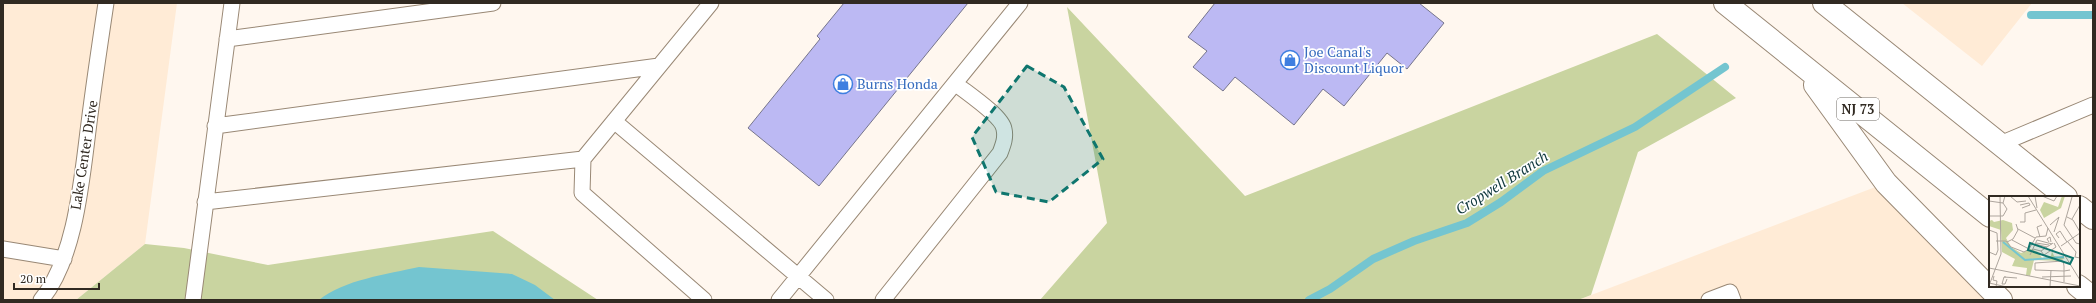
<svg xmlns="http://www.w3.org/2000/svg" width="2096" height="303" font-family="'PT Serif',serif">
<rect width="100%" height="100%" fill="#fff7ef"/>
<path fill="#ffebd6" d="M 3,3 L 177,3 L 145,244 L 76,300 L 3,300 Z
M 1902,3 L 2032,3 L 1982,66 Z
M 1886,183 L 2001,300 L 1578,300 L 1615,286 Z"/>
<path fill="#c9d4a0" d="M 1067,7 L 1245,196 L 1657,34 L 1736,98 L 1638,152 L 1591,295 L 1578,300 L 1040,300 L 1107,223 Z
M 493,231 L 598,300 L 76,300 L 145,244 L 184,248 L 268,265 Z"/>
<path fill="#74c5d0" d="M 419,267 L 512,274 L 535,285 L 555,300 L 319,300 C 343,280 388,274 419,267 Z"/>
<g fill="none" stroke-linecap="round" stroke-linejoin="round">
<path stroke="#74c5d0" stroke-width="8" d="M 2031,15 L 2093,15
M 1309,300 L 1330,289 L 1373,259 L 1414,241 L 1467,223 L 1501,202 L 1543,171 L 1635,127 L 1725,67"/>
</g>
<path fill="#bcb9f3" stroke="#76758c" d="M 844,3 L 968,3 L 819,186 L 748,128 L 820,39 L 817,36 Z
M 1215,3 L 1419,3 L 1444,23 L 1407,69 L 1387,53 L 1344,106 L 1323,89 L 1294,125 L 1235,77 L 1223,91 L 1193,67 L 1207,51 L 1188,37 Z"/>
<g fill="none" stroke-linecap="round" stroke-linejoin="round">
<g stroke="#998875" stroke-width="17">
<path id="lane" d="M 227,39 L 493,3
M 614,121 L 826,300
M 215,126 L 659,66
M 2000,144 L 2093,105
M 205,202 L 583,159
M 3,249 L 64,259
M 41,300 C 76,258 82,177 89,123 C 94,83 100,43 106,3
M 193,300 L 232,3
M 704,300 L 582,193 L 583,159 L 711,3
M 779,300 L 1020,3
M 883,300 L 1000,153 C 1003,145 1006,138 1004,129 C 1002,116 967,93 956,84
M 1709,300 L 1730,292 L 1733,300"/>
</g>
<g stroke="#998875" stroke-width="24">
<path id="highway" d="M 1725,3 L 1990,216
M 1824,3 L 2066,197
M 1815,85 L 1886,183 L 2001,300
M 2079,207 L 2093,218
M 2078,286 L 2093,298"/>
</g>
<use href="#lane" stroke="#fff" stroke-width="15"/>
<use href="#highway" stroke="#fff" stroke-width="22"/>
</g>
<path fill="#0f766e" fill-opacity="0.2" stroke="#0f766e" stroke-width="3" stroke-dasharray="8 5" stroke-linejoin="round" d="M 1027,66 L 1064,87 L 1103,159 L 1049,202 L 996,192 L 972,137 Z"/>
<defs>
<g id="shop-ring" transform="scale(1)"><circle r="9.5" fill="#fff" stroke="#3f7fe0" stroke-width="1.5"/><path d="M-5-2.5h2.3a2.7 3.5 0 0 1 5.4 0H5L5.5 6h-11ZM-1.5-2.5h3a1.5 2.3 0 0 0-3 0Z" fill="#3f7fe0"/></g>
</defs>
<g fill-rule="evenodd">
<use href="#shop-ring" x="1290" y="60"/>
<use href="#shop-ring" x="843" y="84"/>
</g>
<g text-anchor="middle" stroke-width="3.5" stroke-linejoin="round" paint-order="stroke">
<rect fill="#fff" stroke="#6f6a64" stroke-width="1" x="1837" y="98" width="42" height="22" rx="3"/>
<g font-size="13" font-weight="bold" fill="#312a22">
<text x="1858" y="114">NJ 73</text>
</g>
<g font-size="14" fill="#366cbe" stroke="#fff" text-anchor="start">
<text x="1304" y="57">Joe Canal's<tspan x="1304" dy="16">Discount Liquor</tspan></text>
<text x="857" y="89">Burns Honda</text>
</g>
<g font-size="14" fill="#312a22" stroke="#fff">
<text transform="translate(84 155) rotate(-81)" y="5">Lake Center Drive</text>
</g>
<g font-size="15" font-style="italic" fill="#0f373c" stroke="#fff">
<text transform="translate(1502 183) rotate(-32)" y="5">Cropwell Branch</text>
</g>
</g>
<g transform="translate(1989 196)">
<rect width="91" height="91" fill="#fff7ef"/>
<path d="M 73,0 L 76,0 L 72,12 L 55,22 L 51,14 L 55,6 L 69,11 ZM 3,24 L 5,26 L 14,24 L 23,27 L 24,34 L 17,42 L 22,51 L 32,57 L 42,53 L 49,56 L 53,62 L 62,60 L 63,55 L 65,60 L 76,62 L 71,65 L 45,64 L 41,80 L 37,79 L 38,72 L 23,70 L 26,63 L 13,56 L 12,34 L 0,30 L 0,25 Z" fill="#c9d4a0"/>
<path fill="none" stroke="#74c5d0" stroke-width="2" d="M 14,46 L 36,64 L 75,61"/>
<path fill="none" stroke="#ada59d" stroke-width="1" d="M 21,0 L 28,6 L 37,5M 39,0 L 91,84M 46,0 L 48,12M 53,0 L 65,5 L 68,0M 83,1 L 75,29 L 87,47 L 91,48M 0,5 L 14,7 L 16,0M 31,9 L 40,7 L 41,9 L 33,12M 0,20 L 14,20 L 18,13 L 14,7M 78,21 L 84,24 L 91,36M 83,23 L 91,9M 31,26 L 36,26 L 36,17 L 47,14M 61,29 L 70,21 L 65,36M 29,33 L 46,42M 0,34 L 8,37 L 9,54 L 7,59 L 0,56M 51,41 L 48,31 L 53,29M 70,42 L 67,38 L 71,35 L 78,46M 23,44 L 40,53M 7,45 L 17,45 L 22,51 L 35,56 L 40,53 L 47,41 L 57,40 L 59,32M 18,46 L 24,43 L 29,34 L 27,28M 60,46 L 58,43 L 61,41 L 62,46M 79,46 L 87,56 L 86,61 L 91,62M 47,47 L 60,49M 46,48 L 58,51M 72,50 L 91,37M 44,53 L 52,55 L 64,47M 52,55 L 55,59 L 67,51 L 65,47M 41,59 L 48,44 L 63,48M 0,72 L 91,90M 5,80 L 4,84 L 8,85 L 7,91M 15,81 L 28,82M 17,81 L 15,81 L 13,88 L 16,88 L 18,83M 53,81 L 82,80M 75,86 L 75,70 L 74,65 L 46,67 L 46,74 L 75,75 L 81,74M 0,87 L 18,91M 1,87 L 12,58 L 11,0M 61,91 L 62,74"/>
<path fill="#0f766e" fill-opacity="0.15" stroke="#0f766e" stroke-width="2" d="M 41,47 L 84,62 L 81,68 L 39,54 Z"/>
<rect width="91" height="91" fill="none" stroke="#312a22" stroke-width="2"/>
</g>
<rect width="2096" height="303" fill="none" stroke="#312a22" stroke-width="8"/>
<path d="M14 283v6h85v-6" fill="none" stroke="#312a22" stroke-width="2"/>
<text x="20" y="283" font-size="12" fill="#312a22" stroke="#ffffff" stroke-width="3" paint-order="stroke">20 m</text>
</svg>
